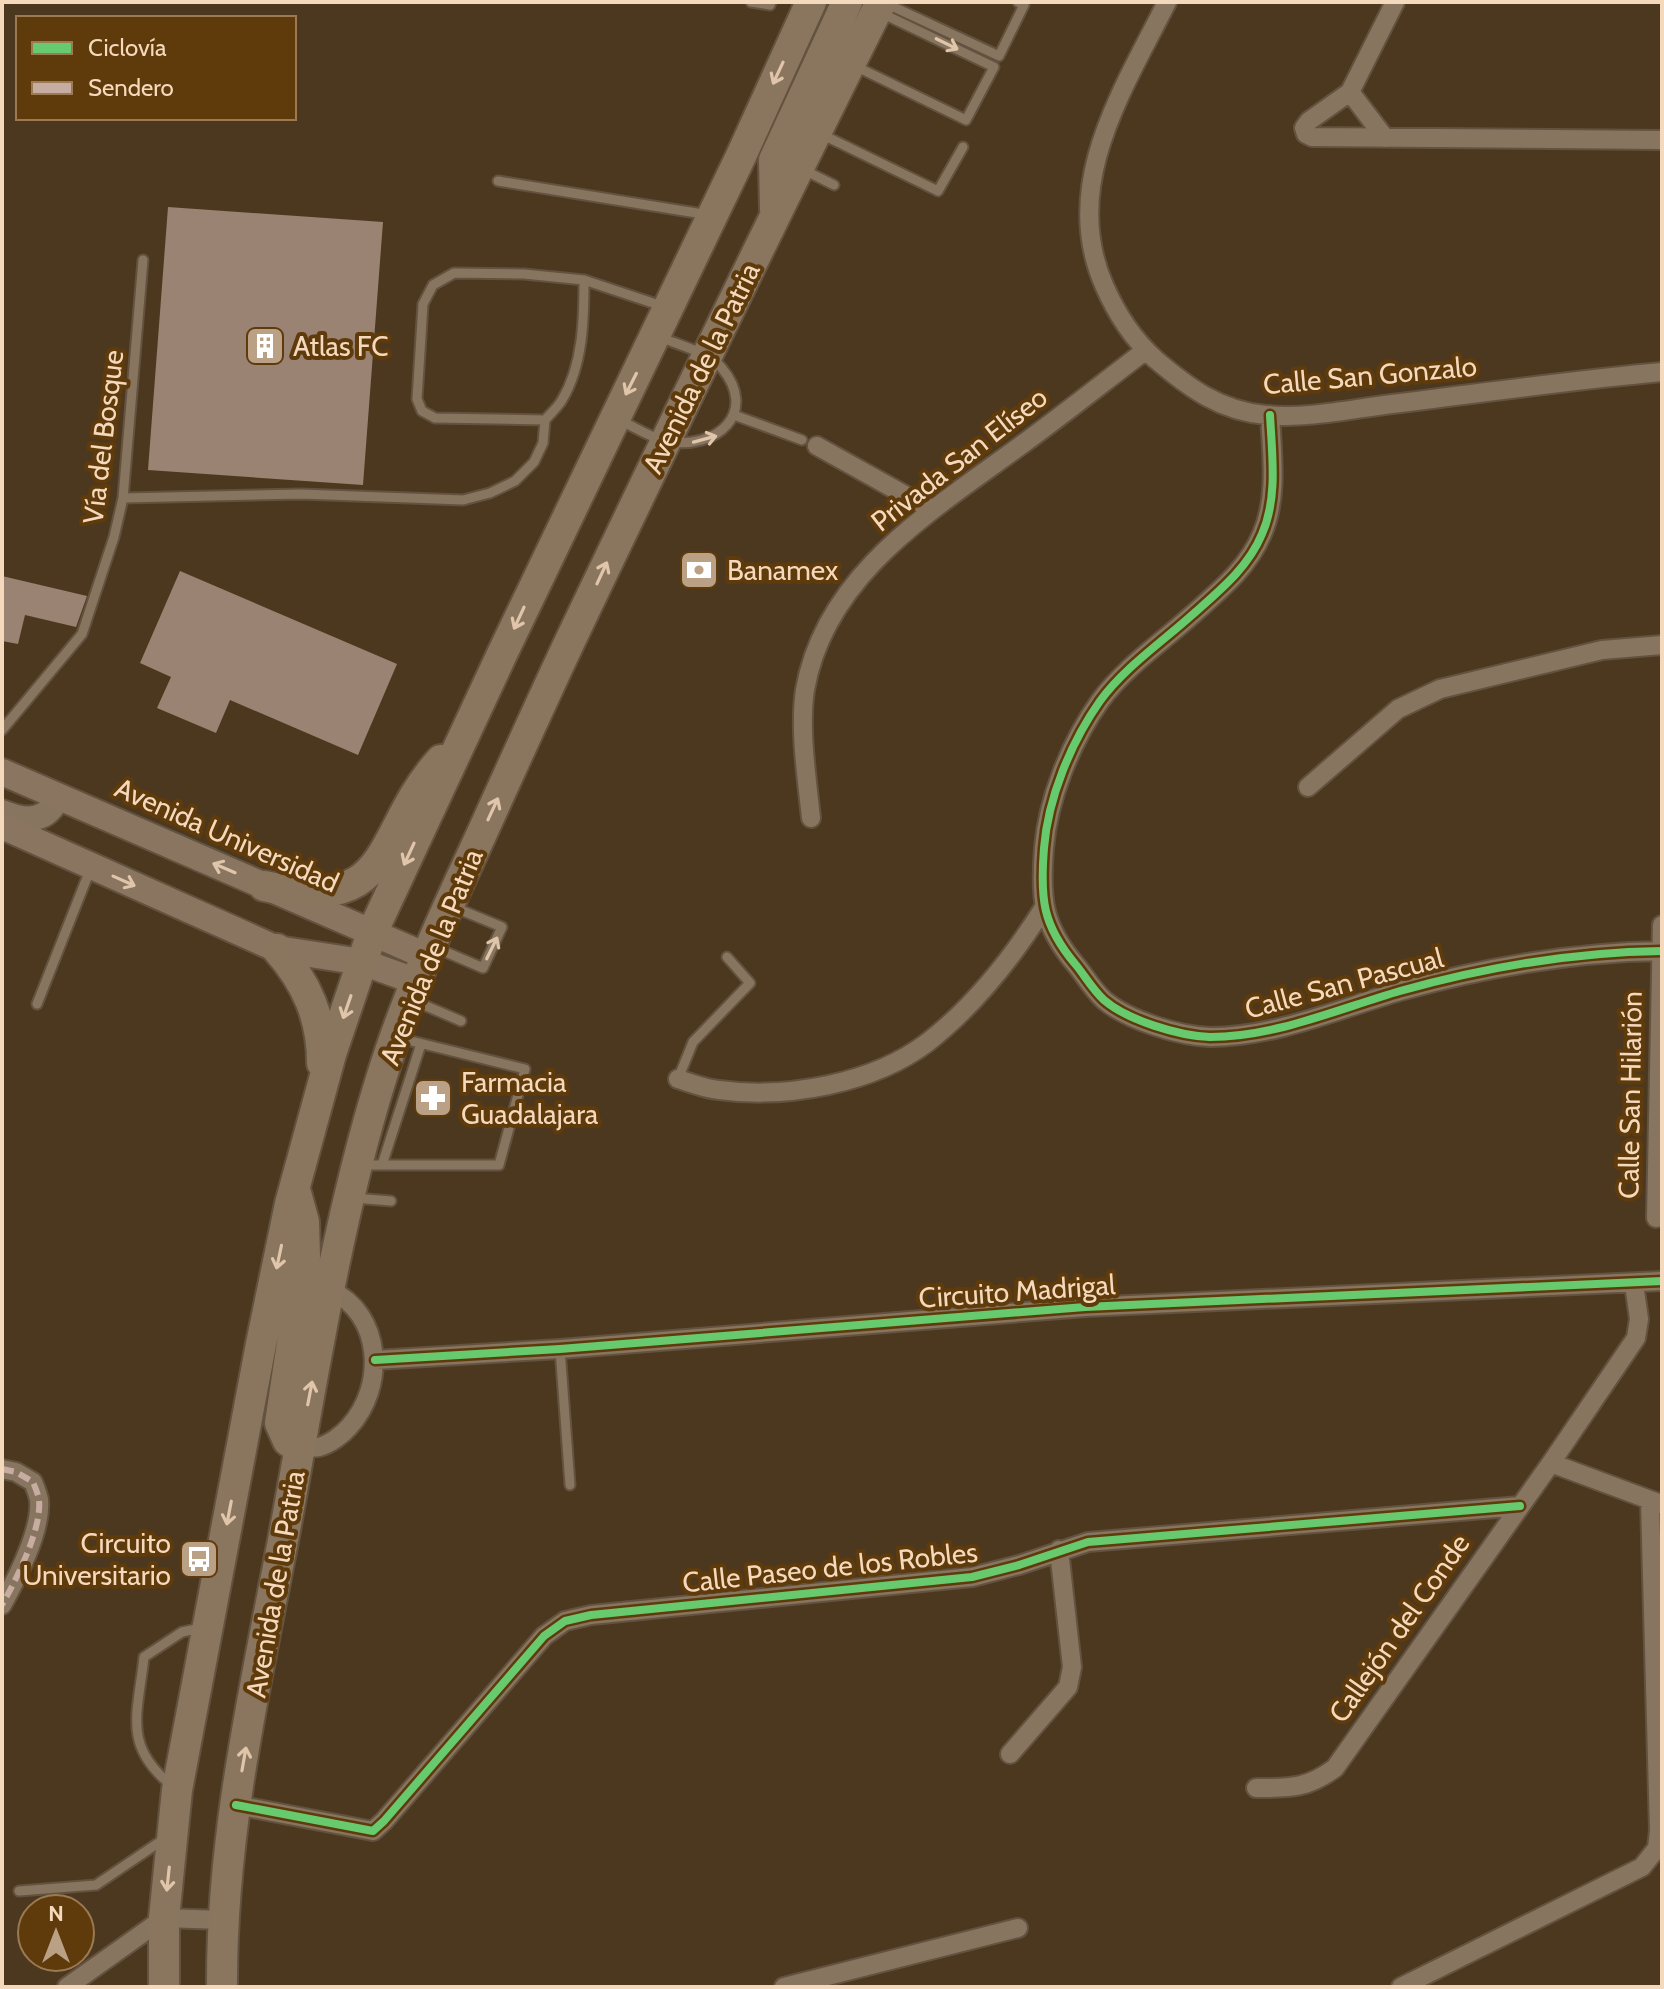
<svg xmlns="http://www.w3.org/2000/svg" width="1664" height="1989" font-family="Cabin,sans-serif">
<rect width="100%" height="100%" fill="#4c381f"/>
<path fill="#9a8372" d="M 168,207 L 383,222 L 363,485 L 148,470 Z
M 180,571 L 397,664 L 358,755 L 230,700 L 216,733 L 157,708 L 171,677 L 140,663 Z
M 2,576 L 87,596 L 76,627 L 25,615 L 18,644 L 2,641 Z"/>
<g fill="none" stroke-linecap="round" stroke-linejoin="round">
<g stroke="#63523f" stroke-width="13">
<path id="service" d="M 751,2 L 770,5 L 771,2
M 885,3 L 999,56 L 1024,5 L 1018,2
M 855,66 L 966,120 L 994,67 L 879,12
M 819,133 L 938,191 L 963,147
M 802,169 L 834,185
M 498,181 L 709,215
M 584,280 C 584,320 583,365 562,400 C 558,407 550,414 545,420 L 435,418 L 422,411 L 417,399 L 423,304 L 433,285 L 454,273 L 524,274 L 584,280 L 665,307
M 734,415 L 802,440
M 621,421 C 635,427 651,438 666,441 C 716,451 760,413 721,367 C 708,352 678,345 660,337
M 123,498 L 301,494 L 463,500 L 490,493 L 515,481 L 534,462 L 543,443 L 545,420
M 2,730 L 82,634 L 114,537 L 123,498 L 143,260
M 434,947 L 483,968 L 502,927 L 451,906
M 412,1000 L 461,1021
M 37,1004 L 90,870
M 678,1079 L 693,1042 L 750,983 L 727,957
M 362,1165 L 499,1165 L 525,1069 L 399,1038
M 382,1165 L 421,1044
M 354,1198 L 391,1201
M 560,1349 L 570,1485
M 171,1785 C 122,1745 138,1713 144,1657 L 182,1632 L 201,1628
M 19,1891 L 96,1885 L 167,1837"/>
</g>
<g stroke="#63523f" stroke-width="22">
<path id="minor" d="M 1167,2 C 1123,90 1060,185 1104,285 C 1116,313 1132,338 1155,359 C 1189,388 1220,411 1266,415 C 1307,419 1351,409 1392,404 C 1482,393 1572,380 1662,372
M 1395,2 L 1350,92 L 1309,121 L 1304,128 L 1306,134 L 1312,137 L 1662,140
M 1350,92 L 1385,138
M 1270,415 C 1272,454 1278,498 1262,534 C 1248,568 1219,591 1192,615 C 1162,642 1124,668 1100,701 C 1071,742 1048,798 1044,848 C 1040,898 1042,925 1076,965 C 1085,976 1093,990 1104,1000 C 1127,1020 1179,1036 1210,1037 C 1275,1037 1338,1009 1400,991 C 1486,967 1573,952 1662,951
M 817,446 L 932,510
M 1308,787 L 1398,709 L 1440,689 L 1602,650 L 1662,645
M 811,818 C 807,779 799,729 805,690 C 825,574 933,510 1020,446 C 1063,415 1104,382 1146,350
M 678,1079 C 691,1083 705,1089 719,1090 C 786,1099 873,1084 928,1042 C 974,1006 1012,958 1043,909
M 1656,1218 L 1662,925
M 375,1360 L 560,1349 L 1085,1307 L 1662,1281
M 300,1448 C 306,1447 313,1448 319,1447 C 330,1444 342,1435 349,1427 C 386,1387 383,1314 330,1290
M 1551,1463 L 1661,1504
M 2,1469 L 16,1472 L 33,1482 C 35,1487 38,1494 39,1500 C 42,1529 16,1580 2,1605
M 1010,1754 L 1068,1687 L 1072,1667 L 1059,1550
M 1256,1788 C 1289,1788 1307,1789 1335,1768 L 1551,1463 L 1636,1338 L 1639,1319 L 1634,1284
M 236,1805 L 373,1831 L 384,1821 L 544,1636 L 565,1621 L 591,1615 L 972,1577 L 1019,1565 L 1088,1542 L 1520,1506
M 67,1987 L 164,1918 L 222,1920
M 784,1987 L 1018,1928
M 1401,1987 L 1642,1867 L 1657,1848 L 1659,1831 L 1650,1501"/>
</g>
<g stroke="#63523f" stroke-width="28">
<path id="tertiary" d="M 2,812 C 25,822 48,823 58,796"/>
</g>
<g stroke="#63523f" stroke-width="30">
<path id="secondary" d="M 2,772 L 426,956
M 2,826 L 277,949 L 362,962 L 415,981"/>
</g>
<g stroke="#63523f" stroke-width="34">
<path id="primary" d="M 775,209 L 774,160 L 847,2
M 264,886 C 398,916 374,833 441,760
M 277,949 C 307,983 322,1018 322,1063
M 296,1193 L 304,1222 L 305,1257 L 280,1423 L 288,1441 L 300,1448
M 164,1987 L 164,1918 L 177,1790 L 261,1344 L 290,1204 L 331,1054 L 372,933 L 503,652 L 741,156 L 811,2
M 222,1987 C 221,1838 254,1692 282,1546 C 311,1391 334,1231 381,1079 C 406,998 441,921 477,844 C 508,776 538,709 570,641 C 672,427 775,214 881,2"/>
</g>
<use href="#service" stroke="#887560" stroke-width="9"/>
<use href="#minor" stroke="#887560" stroke-width="18"/>
<use href="#tertiary" stroke="#887560" stroke-width="24"/>
<use href="#secondary" stroke="#897560" stroke-width="26"/>
<use href="#primary" stroke="#8a765f" stroke-width="30"/>
<path stroke="#c7aca2" stroke-width="6" stroke-dasharray="12 6" stroke-linecap="butt" d="M 2,1469 L 16,1472 L 33,1482 C 35,1487 38,1494 39,1500 C 42,1529 16,1580 2,1605"/>
<g stroke="#5f3b0c" stroke-width="13">
<path id="cycleway" d="M 1270,415 C 1272,454 1278,498 1262,534 C 1248,568 1219,591 1192,615 C 1162,642 1124,668 1100,701 C 1071,742 1048,798 1044,848 C 1040,898 1042,925 1076,965 C 1085,976 1093,990 1104,1000 C 1127,1020 1179,1036 1210,1037 C 1275,1037 1338,1009 1400,991 C 1486,967 1573,952 1662,951
M 375,1360 L 560,1349 L 1085,1307 L 1662,1281
M 236,1805 L 373,1831 L 384,1821 L 544,1636 L 565,1621 L 591,1615 L 972,1577 L 1019,1565 L 1088,1542 L 1520,1506"/>
</g>
<use href="#cycleway" stroke="#67ca6e" stroke-width="8"/>
</g>
<defs><path id="oneway-shaft" d="M-6 0H5M1.5-3L5.5 0L1.5 3" fill="none" stroke-width="1.6" stroke-linecap="round" stroke-linejoin="round" transform="scale(2)"/></defs>
<g stroke="#dfc5aa">
<use href="#oneway-shaft" transform="translate(947 44) rotate(26)"/>
<use href="#oneway-shaft" transform="translate(705 439) rotate(-15)"/>
<use href="#oneway-shaft" transform="translate(224 868) rotate(-157)"/>
<use href="#oneway-shaft" transform="translate(124 881) rotate(24)"/>
<use href="#oneway-shaft" transform="translate(492 948) rotate(-64)"/>
</g>
<g stroke="#e0c5aa">
<use href="#oneway-shaft" transform="translate(778 73) rotate(115)"/>
<use href="#oneway-shaft" transform="translate(631 384) rotate(117)"/>
<use href="#oneway-shaft" transform="translate(602 573) rotate(-65)"/>
<use href="#oneway-shaft" transform="translate(519 618) rotate(115)"/>
<use href="#oneway-shaft" transform="translate(493 809) rotate(-65)"/>
<use href="#oneway-shaft" transform="translate(409 854) rotate(115)"/>
<use href="#oneway-shaft" transform="translate(347 1007) rotate(109)"/>
<use href="#oneway-shaft" transform="translate(279 1257) rotate(102)"/>
<use href="#oneway-shaft" transform="translate(310 1393) rotate(-79)"/>
<use href="#oneway-shaft" transform="translate(229 1513) rotate(101)"/>
<use href="#oneway-shaft" transform="translate(244 1759) rotate(-80)"/>
<use href="#oneway-shaft" transform="translate(168 1879) rotate(96)"/>
</g>
<defs>
<g id="building-square" transform="scale(2)"><rect x="-9" y="-9" width="18" height="18" rx="4" fill="#baa186" stroke="#5f3b0c"/><path d="M-4-6H4V6H1V3H-1V6H-4ZM-2.5-4.3h1.7v1.8h-1.7ZM.8-4.3h1.7v1.8H.8ZM-2.5-1h1.7V.8h-1.7ZM.8-1h1.7V.8H.8Z" fill="#fff"/></g>
<g id="bank-square" transform="scale(2)"><rect x="-9" y="-9" width="18" height="18" rx="4" fill="#baa186" stroke="#5f3b0c"/><path d="M-6-4H6V4H-6ZM0-2.3a2.3 2.3 0 1 0 0 4.6a2.3 2.3 0 1 0 0-4.6Z" fill="#fff"/></g>
<g id="pharmacy-square" transform="scale(2)"><rect x="-9" y="-9" width="18" height="18" rx="4" fill="#baa186" stroke="#5f3b0c"/><path d="M-2-6h4v4h4v4h-4v4h-4v-4h-4v-4h4Z" fill="#fff"/></g>
<g id="bus-square" transform="scale(2)"><rect x="-9" y="-9" width="18" height="18" rx="4" fill="#baa186" stroke="#5f3b0c"/><path d="M-5-6H5V4H4V6H2V4H-2V6H-4V4H-5ZM-3.5-4V0h7V-4ZM-3.5 1.2v1.5H-2V1.2ZM2 1.2v1.5H3.5V1.2Z" fill="#fff"/></g>
</defs>
<g fill-rule="evenodd">
<use href="#building-square" x="265" y="346"/>
<use href="#bank-square" x="699" y="570"/>
<use href="#pharmacy-square" x="433" y="1098"/>
<use href="#bus-square" x="199" y="1559"/>
</g>
<g text-anchor="middle" stroke-width="8" stroke-linejoin="round" paint-order="stroke">
<g font-size="28" fill="#f5d9bd" stroke="#5f3b0c" text-anchor="start">
<text x="293" y="356">Atlas FC</text>
<text x="727" y="580">Banamex</text>
<text x="461" y="1092">Farmacia<tspan x="461" dy="32">Guadalajara</tspan></text>
<text x="171" y="1553" text-anchor="end">Circuito<tspan x="171" dy="32">Universitario</tspan></text>
</g>
<g font-size="28" fill="#f5d9bd" stroke="#5f3b0c">
<text transform="translate(701 368) rotate(-64)" y="10">Avenida de la Patria</text>
<text transform="translate(1370 375) rotate(-5)" y="10">Calle San Gonzalo</text>
<text transform="translate(103 437) rotate(-83)" y="10">Vía del Bosque</text>
<text transform="translate(959 459) rotate(-38)" y="10">Privada San Elíseo</text>
<text transform="translate(227 835) rotate(24)" y="10">Avenida Universidad</text>
<text transform="translate(431 957) rotate(-68)" y="10">Avenida de la Patria</text>
<text transform="translate(1344 983) rotate(-15)" y="10">Calle San Pascual</text>
<text transform="translate(1630 1095) rotate(-89)" y="10">Calle San Hilarión</text>
<text transform="translate(1017 1291) rotate(-4)" y="10">Circuito Madrigal</text>
<text transform="translate(830 1567) rotate(-6)" y="10">Calle Paseo de los Robles</text>
<text transform="translate(275 1584) rotate(-80)" y="10">Avenida de la Patria</text>
<text transform="translate(1399 1628) rotate(-55)" y="10">Callejón del Conde</text>
</g>
</g>
<rect width="1664" height="1989" fill="none" stroke="#f5d9bd" stroke-width="8"/>
<rect x="16" y="16" width="280" height="104" fill="#5f3b0c" stroke="#9b7a53" stroke-width="2"/>
<rect x="32" y="42" width="40" height="12" fill="#67ca6e" stroke="#9b7a53" stroke-width="2"/>
<text x="88" y="56" font-size="24" fill="#f5d9bd">Ciclovía</text>
<rect x="32" y="82" width="40" height="12" fill="#c7aca2" stroke="#9b7a53" stroke-width="2"/>
<text x="88" y="96" font-size="24" fill="#f5d9bd">Sendero</text>
<g transform="translate(56 1933)"><circle r="38" fill="#5f3b0c" stroke="#9b7a53" stroke-width="2"/>
<path d="M0-6L14 30L0 20L-14 30Z" fill="#baa186"/>
<text y="-12" font-size="22" font-weight="bold" text-anchor="middle" fill="#f5d9bd">N</text>
</g>
</svg>
